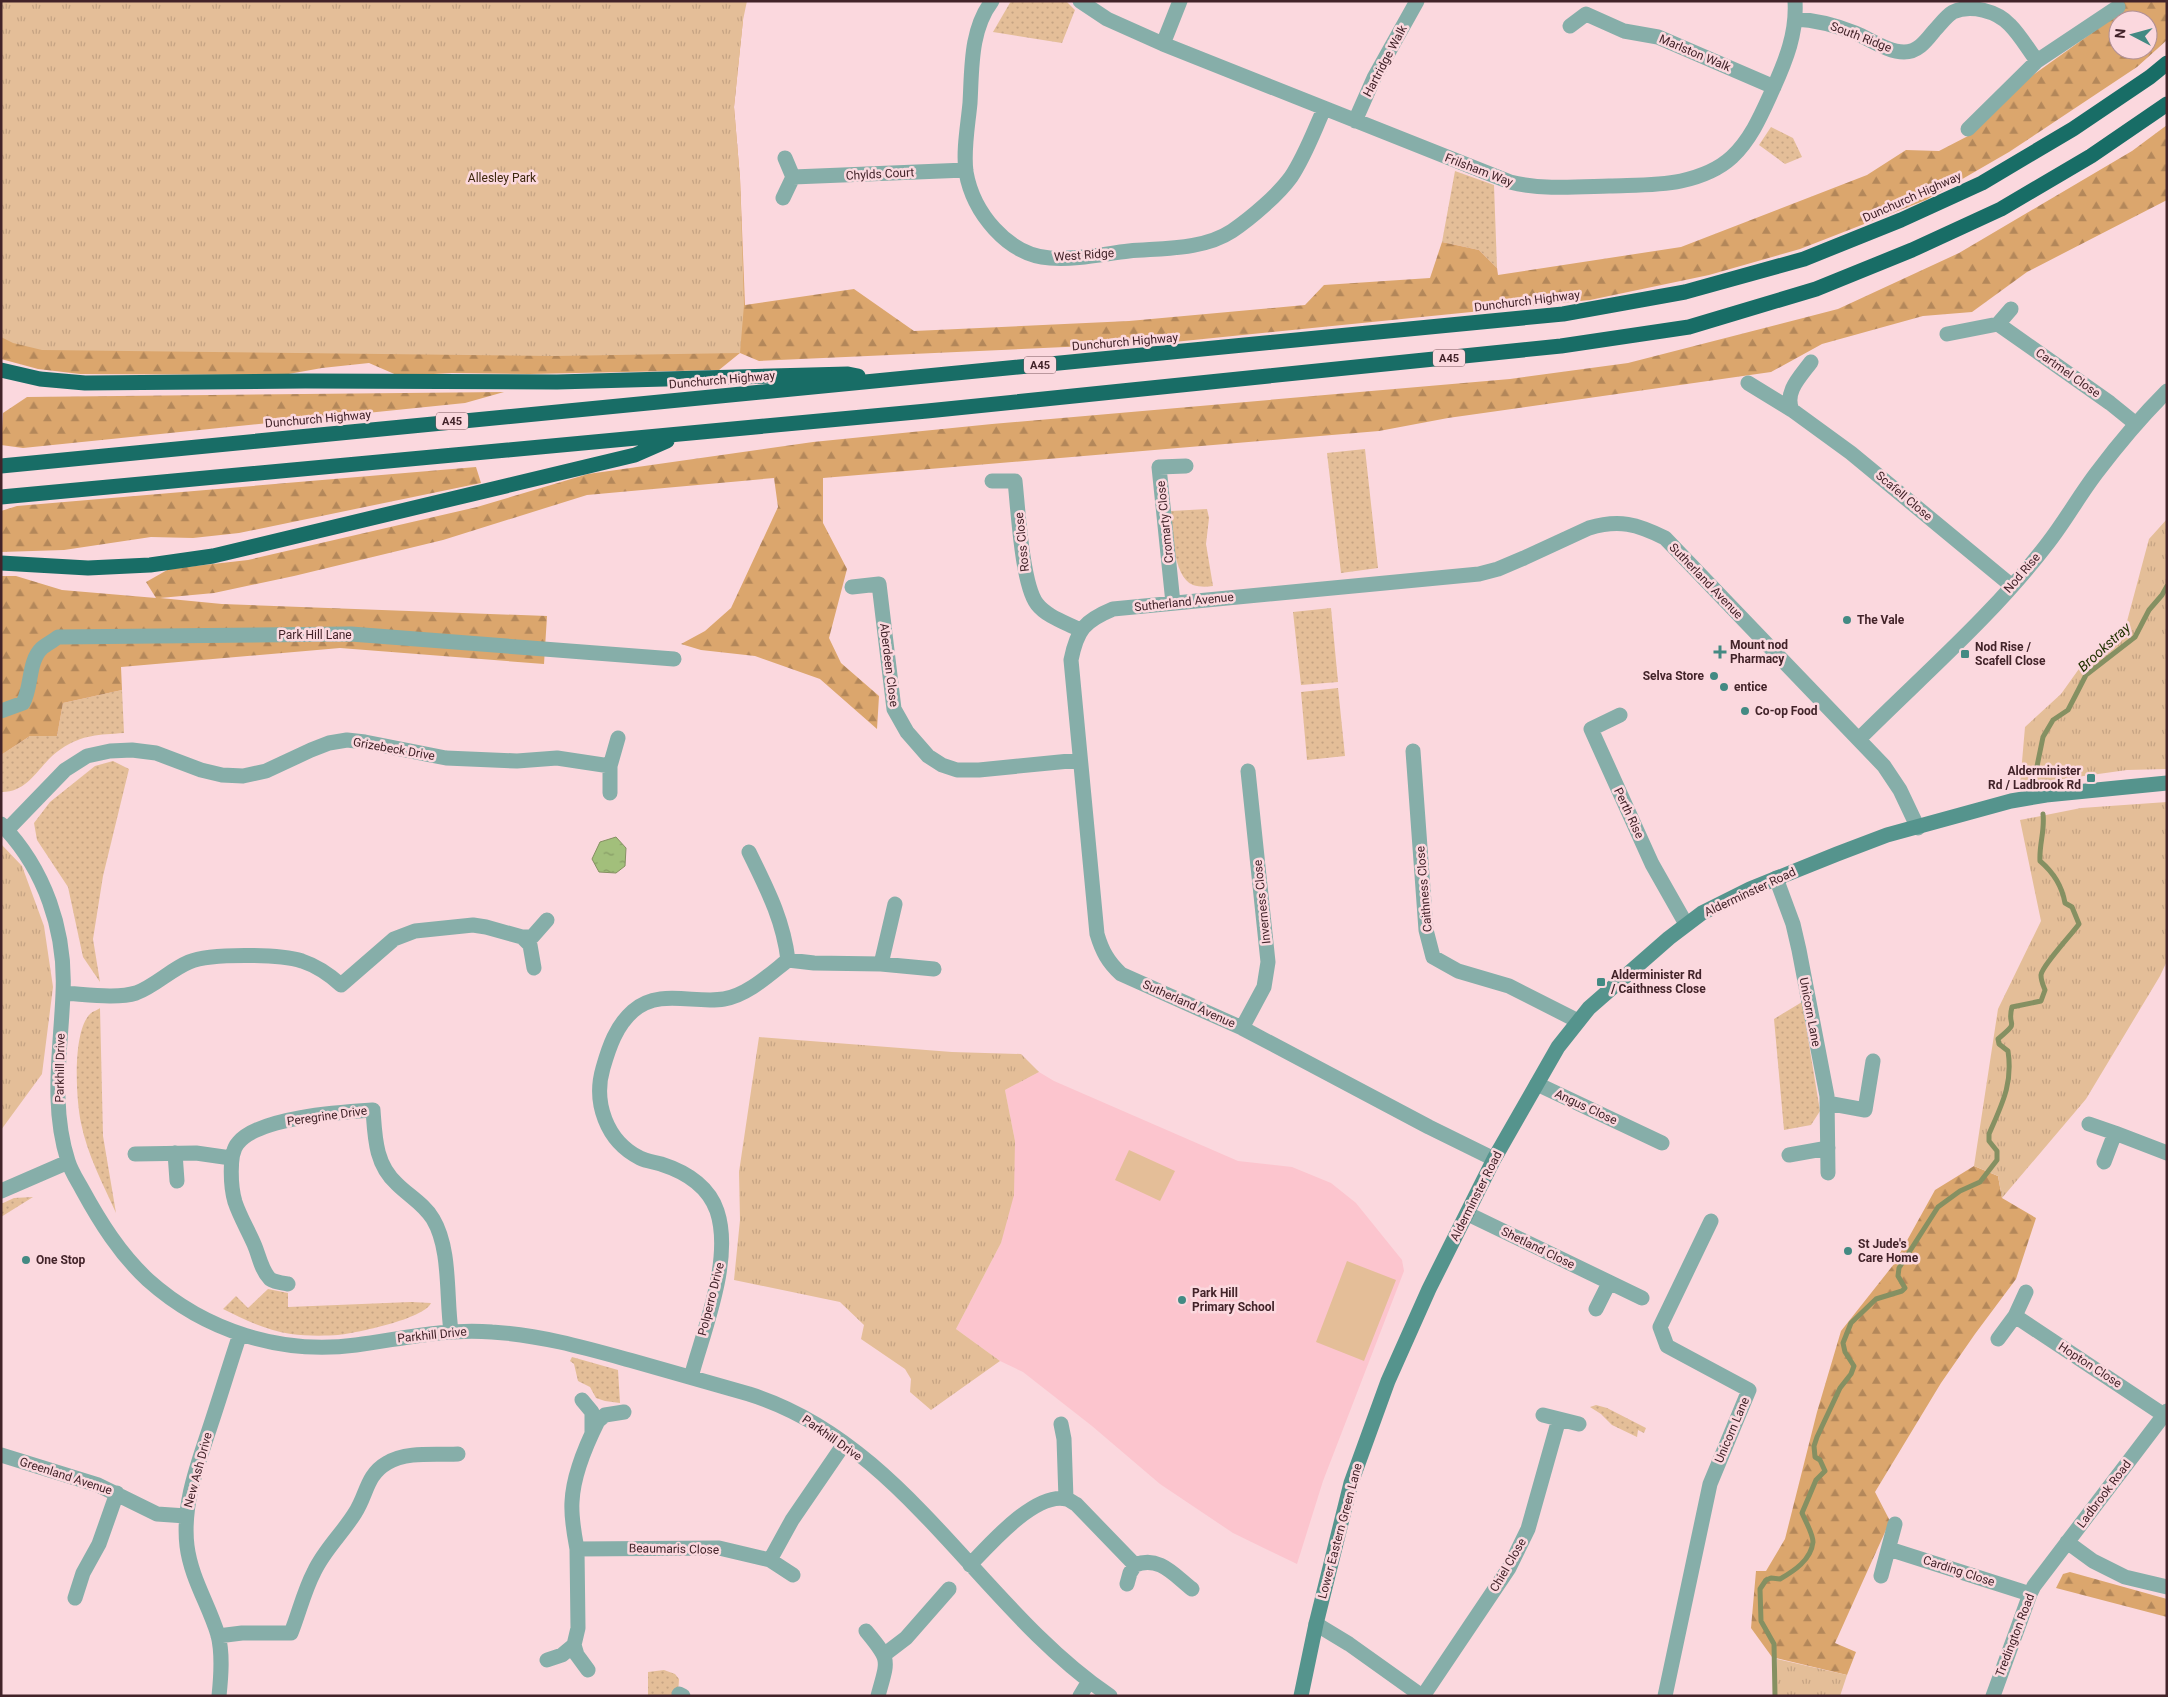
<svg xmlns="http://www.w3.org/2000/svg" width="2168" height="1697" font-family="Roboto,sans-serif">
<defs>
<pattern id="grass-dots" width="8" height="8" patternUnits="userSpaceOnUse" patternTransform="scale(1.25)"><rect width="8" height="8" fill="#e4be98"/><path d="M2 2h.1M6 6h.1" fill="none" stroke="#c5a383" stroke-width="1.8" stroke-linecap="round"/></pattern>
<pattern id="forest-firs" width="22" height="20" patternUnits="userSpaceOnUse" patternTransform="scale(1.25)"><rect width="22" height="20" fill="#dba66d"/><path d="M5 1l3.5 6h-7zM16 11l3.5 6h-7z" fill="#b3875a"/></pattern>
<pattern id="park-tufts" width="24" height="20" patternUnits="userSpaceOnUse" patternTransform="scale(1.25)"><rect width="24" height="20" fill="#e4be98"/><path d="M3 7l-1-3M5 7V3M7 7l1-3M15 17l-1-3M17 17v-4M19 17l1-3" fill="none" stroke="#c5a383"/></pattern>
<pattern id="water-ripples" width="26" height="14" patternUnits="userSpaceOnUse" patternTransform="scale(1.25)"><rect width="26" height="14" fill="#a2bf7b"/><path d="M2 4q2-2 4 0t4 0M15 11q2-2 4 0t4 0" fill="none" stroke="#869b65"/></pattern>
</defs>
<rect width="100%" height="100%" fill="#fbd8de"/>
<path fill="#fcc5ce" d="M 1039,1072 L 1054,1081 L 1238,1161 L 1292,1167 L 1331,1183 L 1356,1203 L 1402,1260 L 1404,1271 L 1323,1481 L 1297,1564 L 1233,1533 L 1160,1484 L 1092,1426 L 1023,1372 L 1000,1361 L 956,1329 L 1001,1243 L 1015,1141 L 1005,1090 Z"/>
<path fill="url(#grass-dots)" d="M 1011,1 L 1066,1 L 1075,10 L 1062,43 L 993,32 Z
M 1771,127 L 1793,138 L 1802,157 L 1785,164 L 1759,145 Z
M 1455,171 L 1494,185 L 1497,268 L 1479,250 L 1442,242 Z
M 1365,449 L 1378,568 L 1341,573 L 1327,453 Z
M 1207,509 L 1209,518 L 1206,544 L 1213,586 C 1206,587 1199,587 1193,585 C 1172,576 1173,530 1171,511 Z
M 1331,608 L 1338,682 L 1301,685 L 1293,612 Z
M 1338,688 L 1345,756 L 1307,760 L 1301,692 Z
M 122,690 L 124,733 C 98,735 84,734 61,749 C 40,762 30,793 1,792 L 1,755 L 30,736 L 57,736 L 63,703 Z
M 113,761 L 129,769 L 103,876 L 93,939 L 100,982 L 83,957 L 68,887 L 37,840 L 34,823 L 50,802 L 95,766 Z
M 1802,1002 L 1820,1111 L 1811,1125 L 1784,1130 L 1774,1019 Z
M 100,1008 L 103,1136 L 116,1213 C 103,1184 87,1154 81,1123 C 76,1099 72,1032 90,1014 C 93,1011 98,1010 100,1008 Z
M 33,1197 L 1,1217 L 1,1204 L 14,1198 Z
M 268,1289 L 288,1293 L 288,1307 L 411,1302 L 431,1303 C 424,1319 356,1333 338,1335 C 324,1336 305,1336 291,1334 C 266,1330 245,1320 223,1309 L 236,1296 L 248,1308 Z
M 572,1357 L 618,1370 L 620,1403 L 605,1401 L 596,1398 L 590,1387 L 578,1381 L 574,1364 L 570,1361 Z
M 1596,1405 L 1607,1408 L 1646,1428 L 1644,1433 L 1638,1430 L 1637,1437 L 1612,1425 L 1601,1414 L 1590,1407 Z
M 664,1670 L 675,1674 L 679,1679 L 678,1696 L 648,1696 L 648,1672 Z"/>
<path fill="url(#forest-firs)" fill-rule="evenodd" d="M 2120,1 L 2167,1 L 2167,40 L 2137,67 L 2009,152 L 1926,200 L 1800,249 L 1709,275 L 1590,300 L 1174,342 L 759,361 L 740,353 L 719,370 L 529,374 L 452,373 L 399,376 L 369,363 L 322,368 L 283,375 L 80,374 L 38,369 L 1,359 L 1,267 L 743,20 L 734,107 L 740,178 L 745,305 L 854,289 L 914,331 L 1129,321 L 1305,305 L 1324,285 L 1430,278 L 1442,242 L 1479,250 L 1497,268 L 1498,275 L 1681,247 L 1867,175 L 1906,150 L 1939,151 L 1968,136 L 2029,78 L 2117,15 ZM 2118,20 L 2148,20 L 2148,50 L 2118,50 Z
M 2167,125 L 2167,200 L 2027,272 L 1972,312 L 1923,316 L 1822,344 L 1771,372 L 1448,418 L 1379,431 L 823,478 L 823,523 L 847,569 L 829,638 L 841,663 L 879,696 L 877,729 L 820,679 L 755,656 L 701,650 L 681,644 L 705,631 L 731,608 L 778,507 L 774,478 L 587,495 L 443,540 L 294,576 L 214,593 L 160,598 L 222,604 L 547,616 L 544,664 L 340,648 L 121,667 L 122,690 L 63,703 L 57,736 L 30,736 L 1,755 L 1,576 L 16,576 L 62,590 L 156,598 L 146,582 L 169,569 L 248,560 L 477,507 L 588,474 L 813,442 L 992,424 L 1510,379 L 1628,363 L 1838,309 L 1959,253 L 2132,151 Z
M 504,392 L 465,403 L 23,448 L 1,445 L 3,413 L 27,397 Z
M 476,467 L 481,483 L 239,533 L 193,538 L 151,537 L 64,550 L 1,552 L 1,511 L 17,506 Z
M 1974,1166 L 1998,1176 L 2002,1198 L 2036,1218 L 2016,1279 L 1975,1334 L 1941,1383 L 1875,1492 L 1890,1521 L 1835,1643 L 1856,1652 L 1847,1675 L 1772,1657 L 1751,1628 L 1756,1571 L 1766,1571 L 1785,1539 L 1817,1412 L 1841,1331 L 1894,1264 L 1935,1190 Z
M 2070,1572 L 2167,1599 L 2167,1617 L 2056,1588 L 2063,1574 Z"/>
<path fill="url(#park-tufts)" d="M 1,1 L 747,1 L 743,20 L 734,107 L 740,178 L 744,305 L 740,353 L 554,356 L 42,350 L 13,343 L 1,337 Z
M 2167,519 L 2167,769 L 2127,770 L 2020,785 L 2025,727 L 2061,694 L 2086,659 L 2126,625 L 2149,539 Z
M 2167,802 L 2167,961 L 2160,976 L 2086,1099 L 2002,1198 L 1998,1176 L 1974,1166 L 1998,1009 L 2041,921 L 2020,820 L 2081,808 Z
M 1,844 L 22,866 L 44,926 L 53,987 L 42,1074 L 1,1130 Z
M 759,1037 L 952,1052 L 1021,1054 L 1039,1072 L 1005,1090 L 1015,1141 L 1014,1195 L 1001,1243 L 956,1329 L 1000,1361 L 931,1410 L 910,1392 L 911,1379 L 905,1369 L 861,1339 L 864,1325 L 840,1302 L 734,1280 L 740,1220 L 739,1172 Z
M 1777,1659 L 1847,1675 L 1840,1696 L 1777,1696 Z"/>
<path fill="#e4be98" d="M 1129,1150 L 1175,1171 L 1160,1201 L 1115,1180 Z
M 1347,1261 L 1396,1280 L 1364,1361 L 1316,1342 Z"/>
<path fill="url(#water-ripples)" stroke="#859062" d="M 616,837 L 626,848 L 625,866 L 616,873 L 599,872 L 592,859 L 600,842 Z"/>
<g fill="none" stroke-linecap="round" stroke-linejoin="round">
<path stroke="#859062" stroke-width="5" d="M 2035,776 L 2043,737 L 2053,720 L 2068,710 L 2086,675 L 2135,637 L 2149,610 L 2162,595 L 2167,586
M 1775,1696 L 1774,1644 L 1761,1621 L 1760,1589 L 1766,1580 L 1771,1578 L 1780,1579 C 1794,1571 1811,1560 1813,1542 C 1813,1534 1805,1520 1802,1513 L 1816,1480 L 1825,1471 L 1820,1460 L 1815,1457 L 1814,1446 L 1817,1437 L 1840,1388 L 1851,1374 L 1854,1366 L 1845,1352 L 1843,1343 L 1851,1323 L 1876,1299 L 1902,1291 L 1905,1288 L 1898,1276 L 1899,1268 L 1938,1207 L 1960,1191 L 1980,1182 L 1997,1160 L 1997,1151 L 1989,1141 L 1989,1134 C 2002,1104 2013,1084 2008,1051 L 1999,1044 L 1998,1039 C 2022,1019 2006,1029 2012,1007 L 2041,1001 L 2045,990 C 2043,985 2041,981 2041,975 C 2042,966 2072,934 2079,924 L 2072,907 L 2065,903 C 2062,886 2053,872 2040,861 C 2039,844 2045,831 2043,814"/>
<path stroke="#86aea9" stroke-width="15" d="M 992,1 C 970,30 972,69 970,103 C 968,125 963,150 966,172 C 973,212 1007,255 1050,258 C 1076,260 1103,254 1129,251 C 1163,248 1203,250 1232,231 C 1251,218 1278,195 1291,177 C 1305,156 1314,131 1324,109
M 1080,1 L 1107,19 L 1163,44 L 1510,182 C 1542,190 1576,187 1609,186 C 1632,185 1658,186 1681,181 C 1699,177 1718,170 1732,157 C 1752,138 1762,113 1773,89 C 1786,60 1797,33 1795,1
M 1795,19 C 1816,20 1835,25 1855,33 C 1870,39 1888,52 1904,52 C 1918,52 1926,41 1934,31 C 1940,25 1946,16 1953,12 C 1971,4 1997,11 2010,25 C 2020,35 2028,49 2037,61 L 2118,7
M 1570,26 L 1586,14 L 1624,31 L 1658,37 L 1774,87
M 1163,44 L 1180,1
M 1355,121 L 1374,78 L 1417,1
M 1968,129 L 2037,61
M 793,177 L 966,170
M 783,198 L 793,177 L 785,158
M 2011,309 L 1998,324 L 2110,403 L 2136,424
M 1947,334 L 1998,324
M 1748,383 L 1792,410 L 1851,453 L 2012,586
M 1792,410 C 1784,392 1800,377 1811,362
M 992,481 L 1015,481 C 1018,508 1022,585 1037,604 C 1047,617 1067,623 1080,630
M 852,587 L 879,584 L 894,709 L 907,732 L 928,756 L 942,765 L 957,770 L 979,770 L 1080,760
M 1173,603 L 1159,467 L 1186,466
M 1,711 L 23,703 C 32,687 28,661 42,648 C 47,644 53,641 58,637 L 351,634 L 674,659
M 1620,715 L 1591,729 L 1652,864 L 1686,924
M 1859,739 C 1923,675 1993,615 2048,543 C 2066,520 2080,494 2098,471 C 2119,443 2142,416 2167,391
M 1413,751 L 1426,930 L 1433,957 L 1458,971 L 1509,986 L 1578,1021
M 610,793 L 610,766 L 618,738
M 1,824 C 45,869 66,931 63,993 C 61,1049 50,1105 68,1161 C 71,1171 77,1180 82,1189 C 100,1222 120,1254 148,1280 C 205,1331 281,1355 356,1345 C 402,1339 446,1328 492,1332 C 541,1335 586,1348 633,1361 C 672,1372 711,1383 749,1394 C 904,1442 981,1609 1110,1696
M 7,830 L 65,770 L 87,756 L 110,751 L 132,750 L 156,753 L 201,770 L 222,775 L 243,776 L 266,771 L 311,750 L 329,743 L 347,740 L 365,742 L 446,758 L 517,761 L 557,758 L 610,766
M 1776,878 L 1793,924 L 1799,950 L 1827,1096 L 1828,1173
M 522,937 L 530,945 L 534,968
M 788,960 L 814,963 L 881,964 L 895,904
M 881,964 L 934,969
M 63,993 C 84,994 117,999 136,993 C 155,986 170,970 189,962 C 210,953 279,954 302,961 C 317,966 330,975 341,985 L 394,939 L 415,931 L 473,925 L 486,927 L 522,937 L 532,937 L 547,920
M 1242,1028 L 1264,987 L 1268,962 L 1248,771
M 1537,1084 L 1662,1143
M 1827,1103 L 1865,1110 L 1873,1061
M 2089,1124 L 2115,1133
M 175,1153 L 177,1181
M 135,1154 L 196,1153 L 231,1158
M 1789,1155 L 1828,1148
M 1494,1159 L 1429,1127 L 1242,1028 L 1121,974 C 1108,962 1102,951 1097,934 L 1071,660 C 1077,630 1084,621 1113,609 L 1479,574 L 1498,569 L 1524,558 L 1589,528 C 1619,519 1637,524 1665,538 L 1884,766 L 1900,790 L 1918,828
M 2104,1162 L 2115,1133 L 2167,1153
M 1,1191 L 68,1162
M 1468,1214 L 1642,1298
M 288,1284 C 282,1283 274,1282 270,1279 C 261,1270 259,1255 254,1244 C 248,1230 240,1217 235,1202 C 231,1189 228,1154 238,1143 C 259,1117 341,1112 373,1110 C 375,1137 375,1164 397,1184 C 409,1196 424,1204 433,1219 C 451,1249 446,1296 451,1331
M 1596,1309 L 1609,1283
M 2015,1316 L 2164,1415
M 1998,1339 L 2015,1316 L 2026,1292
M 691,1377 C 704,1329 733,1259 717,1211 C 708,1185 686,1172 661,1164 C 654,1162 646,1161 640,1158 C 606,1141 593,1102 603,1068 C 609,1047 616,1026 633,1011 C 659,988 694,1004 724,999 C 748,995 770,974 788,960 C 783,919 767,889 749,852
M 582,1400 L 592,1412 L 592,1432
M 1543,1415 L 1579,1424
M 1061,1424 L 1064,1439 L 1066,1499
M 1,1455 L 98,1485 L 157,1514 L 186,1516
M 2067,1542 L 2093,1561 L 2125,1577 L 2167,1587
M 577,1549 C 574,1533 571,1518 572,1502 C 573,1475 586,1445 598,1421 L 605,1415 L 624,1412
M 1889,1549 L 2030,1594
M 770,1560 L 793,1575
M 970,1565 C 989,1545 1035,1492 1066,1499 C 1069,1499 1073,1503 1076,1504 L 1135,1565 C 1159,1555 1174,1575 1192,1589
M 1881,1576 L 1895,1524
M 1127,1584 L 1130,1573 L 1135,1565
M 75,1598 L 83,1573 L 99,1544 L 117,1493
M 1316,1624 L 1349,1644 L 1422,1696
M 866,1631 C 891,1661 888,1659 878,1696
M 218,1636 L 242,1633 L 291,1633 C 299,1613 304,1591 314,1572 C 324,1550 342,1534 355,1513 C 367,1495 366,1475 387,1463 C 406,1451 436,1455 458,1454
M 885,1654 L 906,1638 L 949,1589
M 547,1660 L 562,1655 L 574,1645
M 588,1670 L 577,1655 L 574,1645 L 578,1628 L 577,1549 L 719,1548 L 770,1560 L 792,1520 L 844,1444
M 679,1694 L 683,1696
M 219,1696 C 221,1677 223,1654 218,1635 C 209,1605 191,1578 187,1546 C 182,1504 198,1464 211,1424 C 221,1394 230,1364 240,1334
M 1080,1696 L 1089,1681
M 1423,1696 L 1509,1568 L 1528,1529 L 1559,1419
M 1665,1696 L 1710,1484 L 1749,1390 L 1667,1346 L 1660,1327 L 1711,1221
M 1993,1696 L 2030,1594 L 2034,1586 L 2167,1411"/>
<path stroke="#55948d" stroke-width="15" d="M 1301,1696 L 1316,1624 L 1351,1483 L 1388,1381 L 1429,1289 L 1494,1159 L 1558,1047 L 1589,1008 L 1669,938 L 1702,913 L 1750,889 L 1837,854 L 1887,835 L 2011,801 L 2046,795 L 2167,783"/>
<path stroke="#186d66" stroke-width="15" d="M 1,370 L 40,379 L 85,383 L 305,381 L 557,382 L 848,374 L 858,376
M 1,466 L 1563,314 L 1685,292 L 1804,259 L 1901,220 L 1982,183 L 2073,129 L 2150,77 L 2167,63
M 1,497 L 927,411 L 1561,346 L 1689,327 L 1816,289 L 1912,250 L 2001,209 L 2091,156 L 2167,104
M 1,563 L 88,568 L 150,565 L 213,556 L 635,455 L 667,441"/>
</g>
<g fill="#438a83" stroke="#fbd8de" stroke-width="2">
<circle cx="1847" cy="620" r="5"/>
<path d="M1717.5 644.5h5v5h5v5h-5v5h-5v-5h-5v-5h5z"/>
<rect x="1960" y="649" width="10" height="10" rx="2.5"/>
<circle cx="1714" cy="676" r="5"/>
<circle cx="1724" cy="687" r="5"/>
<circle cx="1745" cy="711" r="5"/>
<rect x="2086" y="773" width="10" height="10" rx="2.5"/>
<rect x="1596" y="977" width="10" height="10" rx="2.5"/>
<circle cx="1848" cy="1251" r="5"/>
<circle cx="26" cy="1260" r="5"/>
<circle cx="1182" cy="1300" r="5"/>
</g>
<g text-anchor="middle" stroke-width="5" stroke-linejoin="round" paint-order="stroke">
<g fill="#fbd8de" stroke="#7a595f" stroke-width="1">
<rect x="1433" y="349.5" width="32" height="17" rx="4"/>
<rect x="1024" y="356.5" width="32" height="17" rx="4"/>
<rect x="436" y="412.5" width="32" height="17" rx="4"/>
</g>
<g font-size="11" font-weight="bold" fill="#422329">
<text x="1449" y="362">A45</text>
<text x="1040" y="369">A45</text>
<text x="452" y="425">A45</text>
</g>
<g font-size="12" fill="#422329" stroke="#fbd8de">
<text transform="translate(1861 37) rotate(21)" y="4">South Ridge</text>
<text transform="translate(1695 53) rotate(23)" y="4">Marlston Walk</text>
<text transform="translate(1385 61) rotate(-62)" y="4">Hartridge Walk</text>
<text transform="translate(1479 170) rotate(21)" y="4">Frilsham Way</text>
<text transform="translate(880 174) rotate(-3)" y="4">Chylds Court</text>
<text transform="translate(1912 197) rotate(-24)" y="4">Dunchurch Highway</text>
<text transform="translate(1084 255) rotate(-4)" y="4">West Ridge</text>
<text transform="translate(1527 301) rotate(-7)" y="4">Dunchurch Highway</text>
<text transform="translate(1125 342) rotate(-5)" y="4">Dunchurch Highway</text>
<text transform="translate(2068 373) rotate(35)" y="4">Cartmel Close</text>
<text transform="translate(722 380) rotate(-5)" y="4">Dunchurch Highway</text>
<text transform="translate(318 419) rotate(-5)" y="4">Dunchurch Highway</text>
<text transform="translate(1904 496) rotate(40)" y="4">Scafell Close</text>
<text transform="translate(1165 522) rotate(-96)" y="4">Cromarty Close</text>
<text transform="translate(1022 542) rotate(-96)" y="4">Ross Close</text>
<text transform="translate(2022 573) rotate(-49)" y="4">Nod Rise</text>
<text transform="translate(1706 581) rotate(46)" y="4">Sutherland Avenue</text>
<text transform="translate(1184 602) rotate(-6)" y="4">Sutherland Avenue</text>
<text x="315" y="639">Park Hill Lane</text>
<text transform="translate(889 665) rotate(83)" y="4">Aberdeen Close</text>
<text transform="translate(394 749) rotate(10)" y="4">Grizebeck Drive</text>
<text transform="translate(1629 813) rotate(65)" y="4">Perth Rise</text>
<text transform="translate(1424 889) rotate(-95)" y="4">Caithness Close</text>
<text transform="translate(1750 892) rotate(-25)" y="4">Alderminster Road</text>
<text transform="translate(1262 902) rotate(-96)" y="4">Inverness Close</text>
<text transform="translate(1189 1004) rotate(24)" y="4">Sutherland Avenue</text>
<text transform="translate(1810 1012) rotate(79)" y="4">Unicorn Lane</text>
<text transform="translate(60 1068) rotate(-89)" y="4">Parkhill Drive</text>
<text transform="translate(1586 1107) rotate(25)" y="4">Angus Close</text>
<text transform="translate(327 1116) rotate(-8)" y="4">Peregrine Drive</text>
<text transform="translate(1476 1196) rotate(-63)" y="4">Alderminster Road</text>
<text transform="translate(1538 1248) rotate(26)" y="4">Shetland Close</text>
<text transform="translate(711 1299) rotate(-76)" y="4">Polperro Drive</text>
<text transform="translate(432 1335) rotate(-6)" y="4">Parkhill Drive</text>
<text transform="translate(2090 1365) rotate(33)" y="4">Hopton Close</text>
<text transform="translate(1732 1430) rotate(-67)" y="4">Unicorn Lane</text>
<text transform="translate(832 1438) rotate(35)" y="4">Parkhill Drive</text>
<text transform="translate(198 1470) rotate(-75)" y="4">New Ash Drive</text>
<text transform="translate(66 1476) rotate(18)" y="4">Greenland Avenue</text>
<text transform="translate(2104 1494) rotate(-53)" y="4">Ladbrook Road</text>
<text transform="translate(1340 1531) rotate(-75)" y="4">Lower Eastern Green Lane</text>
<text transform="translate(674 1549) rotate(1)" y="4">Beaumaris Close</text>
<text transform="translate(1508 1565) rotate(-60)" y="4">Chiel Close</text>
<text transform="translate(1959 1571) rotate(18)" y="4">Carding Close</text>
<text transform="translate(2015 1635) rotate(-69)" y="4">Tredington Road</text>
</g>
<g font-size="12" fill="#3c260c" stroke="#fbd8de">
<text x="502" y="182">Allesley Park</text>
</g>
<g font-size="12" font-weight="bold" fill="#422329" stroke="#fbd8de" text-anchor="start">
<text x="1857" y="624">The Vale</text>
<text x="1730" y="649">Mount nod<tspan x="1730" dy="14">Pharmacy</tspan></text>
<text x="1975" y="651">Nod Rise /<tspan x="1975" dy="14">Scafell Close</tspan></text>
<text x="1704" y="680" text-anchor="end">Selva Store</text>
<text x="1734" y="691">entice</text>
<text x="1755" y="715">Co-op Food</text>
<text x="2081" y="775" text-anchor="end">Alderminister<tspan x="2081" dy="14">Rd / Ladbrook Rd</tspan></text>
<text x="1611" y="979">Alderminister Rd<tspan x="1611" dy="14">/ Caithness Close</tspan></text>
<text x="1858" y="1248">St Jude's<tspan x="1858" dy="14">Care Home</tspan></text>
<text x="36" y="1264">One Stop</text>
<text x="1192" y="1297">Park Hill<tspan x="1192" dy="14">Primary School</tspan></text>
</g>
<g font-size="14" font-style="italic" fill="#203100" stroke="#fbd8de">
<text transform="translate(2104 647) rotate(-42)" y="5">Brookstray</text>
</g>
</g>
<rect width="2168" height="1697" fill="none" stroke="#422329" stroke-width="5"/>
<g transform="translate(2133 35) rotate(276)"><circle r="24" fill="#fbd8de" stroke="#b19096"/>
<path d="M0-4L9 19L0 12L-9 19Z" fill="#438a83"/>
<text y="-8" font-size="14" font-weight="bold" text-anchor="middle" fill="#422329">N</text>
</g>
</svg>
